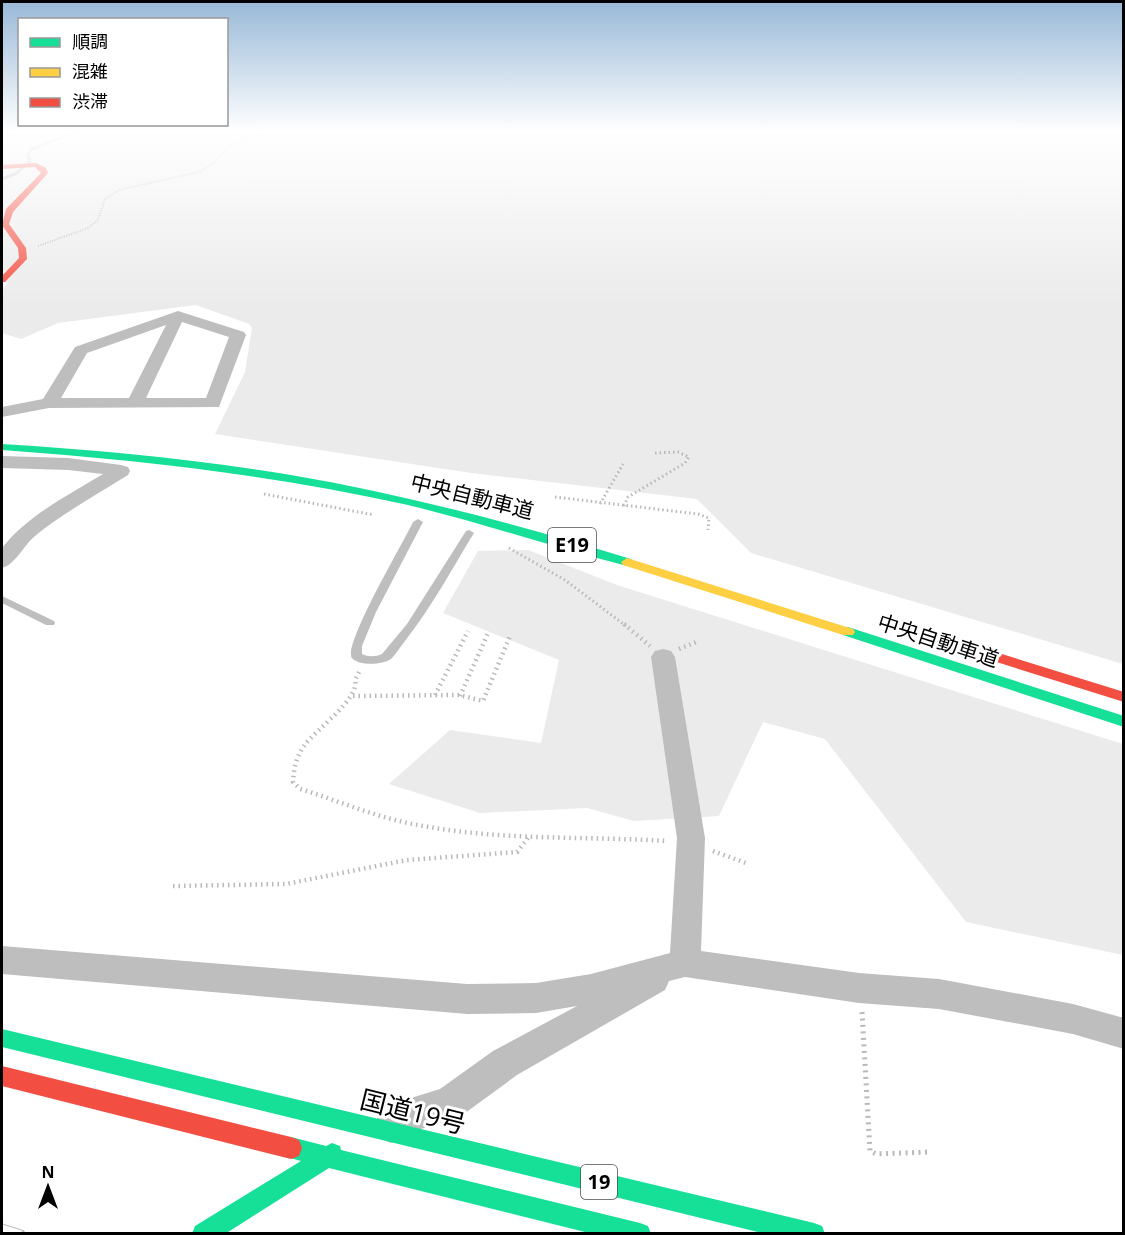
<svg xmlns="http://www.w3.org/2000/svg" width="1125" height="1235" font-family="'Open Sans','Noto Sans JP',sans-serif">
<rect width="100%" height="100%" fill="#fff"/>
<path fill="#ebebeb" d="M 2,132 L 1123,132 L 1123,664 L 751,553 L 697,499 L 471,473 L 215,434 L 245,372 L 252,328 L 249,324 L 196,305 L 58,323 L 21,339 L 2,333 L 2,289 L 8,283 L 2,282 Z
M 528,550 L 617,585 L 1123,744 L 1123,955 L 966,922 L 825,739 L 763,722 L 719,816 L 634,821 L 587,808 L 480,813 L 389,784 L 450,730 L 541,743 L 559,660 L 443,613 L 478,551 Z"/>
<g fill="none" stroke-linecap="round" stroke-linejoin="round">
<path stroke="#bdbdbd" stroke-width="3" d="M 2,179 L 17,173 L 30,161 L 28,154 L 32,149 L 76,132"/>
<path stroke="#b9b9b9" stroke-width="2" stroke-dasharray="1 1.5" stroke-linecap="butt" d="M 38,246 L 88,228 L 98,220 L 105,199 L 119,190 L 199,172 L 212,164 L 228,147 L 266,132"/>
<path stroke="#b9b9b9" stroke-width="3" stroke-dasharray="1.5 3" stroke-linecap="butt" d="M 264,494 L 374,515
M 555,497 L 698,514 L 709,518 L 708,530
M 600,504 L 623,464
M 624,506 L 628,497 L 685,463 L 689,457 L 678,452 L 654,453
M 509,548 L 565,580 L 626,626"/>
<path stroke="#b9b9b9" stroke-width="4.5" stroke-dasharray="1.5 4" stroke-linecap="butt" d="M 624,624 L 650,646
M 679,649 L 699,641
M 359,672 L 355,680 C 360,699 316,729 304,746 C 296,757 294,768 293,782 L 300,789 C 339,801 378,818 418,825 C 500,841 585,836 668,841
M 435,695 L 468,631
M 353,696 L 459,695 L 483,701 L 510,636
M 460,696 L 488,633
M 713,851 L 746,863
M 173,886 L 286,884 L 407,860 L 517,852 L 528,838"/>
<path stroke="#b9b9b9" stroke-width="5" stroke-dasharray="2 4.5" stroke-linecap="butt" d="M 862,1012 L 870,1151 L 876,1154 L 929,1152"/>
<path fill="#bebebe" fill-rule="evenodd" d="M 418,519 L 423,522 L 376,612 L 362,646 L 362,654 C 368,657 375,657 382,654 L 407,624 L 466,531 L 469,530 L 474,533 C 452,569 431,608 405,641 C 400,647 396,654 391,659 C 383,665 358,666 352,658 C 342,646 405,540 413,522 Z
M 2,596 L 54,621 L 55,623 L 54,625 L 46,625 L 2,603 Z"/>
<path fill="#bebebe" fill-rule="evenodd" d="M 178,311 L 244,332 L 246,335 L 219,407 L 49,408 L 2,417 L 2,407 L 43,399 L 75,347 ZM 182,322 L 229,337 L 206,398 L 146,398 ZM 166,325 L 129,398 L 61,398 L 87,353 Z
M 2,456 L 68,458 L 121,465 L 128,467 L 130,471 L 128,475 C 96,495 63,513 35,536 C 23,546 16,564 2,568 L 2,548 C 28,515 67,496 103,474 L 68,470 L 2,468 Z
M 663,649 L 671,651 L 675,657 L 705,838 L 701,951 L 859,973 L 939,979 L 1073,1004 L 1124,1018 L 1124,1049 L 1073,1034 L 939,1009 L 859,1003 L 685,977 L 669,981 L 665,990 L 517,1075 L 461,1116 L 418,1130 L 391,1143 L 379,1138 L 374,1126 L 379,1114 L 411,1098 L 440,1089 L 493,1051 L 577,1006 L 536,1013 L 467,1014 L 2,974 L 2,946 L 467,984 L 536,983 L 591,974 L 670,953 L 677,838 L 651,657 L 655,651 Z"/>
<path fill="#16e098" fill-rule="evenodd" d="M 5,132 L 14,132 L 2,138 L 2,134 Z
M 2,444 C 99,450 196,459 291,475 C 407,495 520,525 631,559 L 633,562 L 627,566 C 553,547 482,523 408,505 C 274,475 138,460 2,450 Z
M 848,627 L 1124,716 L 1124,727 L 843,635 L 841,632 L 843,629 Z
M 2,1029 L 814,1223 L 822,1226 L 825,1234 L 766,1234 L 2,1047 Z
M 291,1137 L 326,1146 L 332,1143 L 340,1146 L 341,1150 L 640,1223 L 648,1226 L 651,1234 L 593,1234 L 329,1168 L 225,1234 L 192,1234 L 195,1226 L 301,1161 L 283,1156 L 280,1148 L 283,1140 Z"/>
<path fill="#ffcf43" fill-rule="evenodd" d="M 627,558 L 853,629 L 855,632 L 853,635 L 843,635 L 623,565 L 621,562 Z"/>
<path fill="#f24e42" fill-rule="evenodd" d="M 36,163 L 46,168 L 48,173 L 13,212 L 9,224 L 26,248 L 27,259 L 5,282 L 2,282 L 2,276 L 19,258 L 18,248 L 2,225 L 6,209 L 41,173 L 35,167 L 2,169 L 2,165 Z
M 960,641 L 1124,692 L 1124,702 L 955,649 L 953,646 L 955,643 Z
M 2,1066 L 291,1137 L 299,1140 L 302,1148 L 299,1156 L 291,1159 L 2,1086 Z"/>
<g stroke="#bebebe" stroke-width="9">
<path id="rail" d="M 2,1228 L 21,1234"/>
</g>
<use href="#rail" stroke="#fff" stroke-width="7" stroke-dasharray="20" stroke-linecap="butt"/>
</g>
<linearGradient id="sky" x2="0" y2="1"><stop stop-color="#97b8d7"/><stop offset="0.43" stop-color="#fff"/><stop offset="1" stop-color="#fff" stop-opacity="0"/></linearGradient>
<rect width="1125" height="305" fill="url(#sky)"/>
<g text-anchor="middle" stroke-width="6" stroke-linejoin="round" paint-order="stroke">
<g fill="#fff" stroke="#4c4c4c" stroke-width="1.5">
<rect x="548" y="528" width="48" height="34" rx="4.5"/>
<rect x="581" y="1165" width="36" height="34" rx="4.5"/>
</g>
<g font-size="20" font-weight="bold" fill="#000">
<text x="572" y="552">E19</text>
<text x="599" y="1189">19</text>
</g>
<g font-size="21" fill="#000" stroke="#fff">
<text transform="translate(472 497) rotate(14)" y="7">中央自動車道</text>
<text transform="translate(938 641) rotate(18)" y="7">中央自動車道</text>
</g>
<g font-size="26" fill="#000" stroke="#fff">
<text transform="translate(413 1112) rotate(14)" y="9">国道19号</text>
</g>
</g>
<rect width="1125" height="1235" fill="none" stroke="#000000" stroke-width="6"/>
<rect x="18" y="18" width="210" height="108" fill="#ffffff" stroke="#999999" stroke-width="1.5"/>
<rect x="30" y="38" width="30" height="9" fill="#16e098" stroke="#999999" stroke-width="1.5"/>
<text x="72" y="48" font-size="18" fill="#000000">順調</text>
<rect x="30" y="68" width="30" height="9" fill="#ffcf43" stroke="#999999" stroke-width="1.5"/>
<text x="72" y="78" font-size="18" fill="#000000">混雑</text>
<rect x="30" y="98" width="30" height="9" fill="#f24e42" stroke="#999999" stroke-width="1.5"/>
<text x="72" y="108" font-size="18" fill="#000000">渋滞</text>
<g transform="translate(48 1187)" stroke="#ffffff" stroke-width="4.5" paint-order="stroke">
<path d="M0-4.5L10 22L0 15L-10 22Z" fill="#000000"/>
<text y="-9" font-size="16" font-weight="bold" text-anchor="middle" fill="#000000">N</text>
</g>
</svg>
